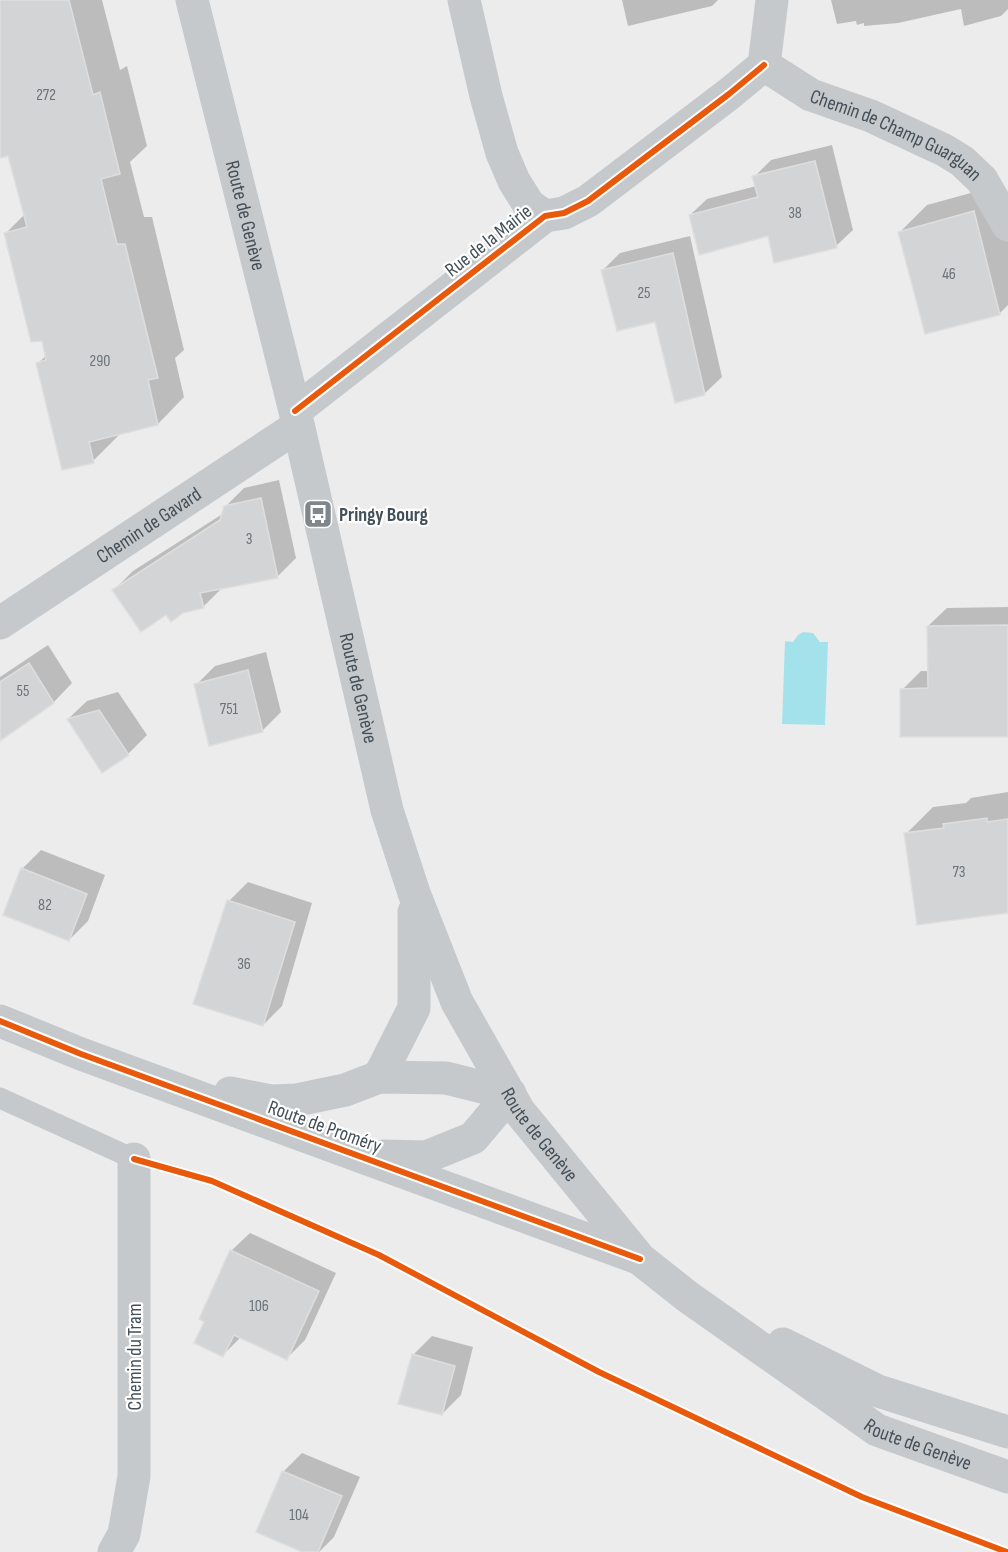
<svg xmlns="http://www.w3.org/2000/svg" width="1008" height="1552" font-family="'Sofia Sans Condensed',sans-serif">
<rect width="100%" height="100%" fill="#edecec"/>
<path fill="#a4e2eb" d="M 803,632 L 813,633 L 820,642 L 828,642 L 825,725 L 782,724 L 785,641 L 793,642 L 798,635 Z"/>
<path fill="#0003" d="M 0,0 L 102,0 L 120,70 L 127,66 L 147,146 L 130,162 L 144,217 L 152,217 L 184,350 L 175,358 L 184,397 L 158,424 L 120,434 L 93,461 L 38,363 L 47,355 L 43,340 L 5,234 L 25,214 L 10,154 L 0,156 Z
M 622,0 L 718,0 L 712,6 L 628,26 Z
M 831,0 L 1008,0 L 1008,9 L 1001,16 L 964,26 L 961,9 L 898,23 L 864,26 L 864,23 L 857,25 L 856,21 L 837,24 Z
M 832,145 L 853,230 L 836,246 L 769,234 L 690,215 L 707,199 L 756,186 L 754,177 L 771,160 Z
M 1000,185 L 1008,215 L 1008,305 L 1000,313 L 900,232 L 927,205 Z
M 690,236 L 722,377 L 704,394 L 656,320 L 603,270 L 620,253 Z
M 279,480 L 296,558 L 277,577 L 222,588 L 203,607 L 167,613 L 114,590 L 133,571 L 224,513 L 225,507 L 244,488 Z
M 1008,607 L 1008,735 L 902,690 L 921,671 L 929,671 L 928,626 L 947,608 Z
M 48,645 L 72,683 L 54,702 L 0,739 L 0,677 Z
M 266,652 L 281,712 L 262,731 L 196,685 L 215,666 Z
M 118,692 L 147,735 L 128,754 L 102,771 L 68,719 L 87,701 Z
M 1008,792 L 1008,911 L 906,834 L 933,807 L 966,803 L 971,798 Z
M 41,850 L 105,875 L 88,921 L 69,940 L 22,869 Z
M 248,882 L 312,903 L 282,1006 L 263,1025 L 229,901 Z
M 250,1233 L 336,1273 L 305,1340 L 287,1358 L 241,1337 L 223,1355 L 231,1251 Z
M 432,1336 L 473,1347 L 461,1395 L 442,1414 L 413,1355 Z
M 302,1453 L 360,1477 L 334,1537 L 319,1552 L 306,1552 L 283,1472 Z"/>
<path fill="#d3d4d5" stroke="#dededf" stroke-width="1.5" d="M 0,0 L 69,0 L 93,95 L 100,92 L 120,174 L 101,179 L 117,244 L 125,244 L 158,378 L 148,380 L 158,425 L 89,442 L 94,463 L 62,470 L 36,363 L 46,360 L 42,341 L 31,342 L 4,233 L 27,227 L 8,156 L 0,158 Z
M 815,161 L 837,248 L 774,263 L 768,236 L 699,255 L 689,215 L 758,197 L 752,176 Z
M 974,211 L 1000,315 L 925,334 L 898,232 Z
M 673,253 L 705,395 L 675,403 L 655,322 L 617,331 L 601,270 Z
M 261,498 L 278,578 L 200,593 L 204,608 L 183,613 L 171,622 L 166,615 L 141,632 L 112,590 L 220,520 L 224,506 Z
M 1008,625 L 1008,737 L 900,737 L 900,689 L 928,688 L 927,626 Z
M 29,663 L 54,703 L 0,741 L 0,682 Z
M 248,670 L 263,732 L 209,746 L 194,684 Z
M 99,710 L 129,755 L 102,773 L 67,719 Z
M 987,818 L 987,822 L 1008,819 L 1008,913 L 917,925 L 904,833 L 944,828 L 943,824 Z
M 21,868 L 87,894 L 69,941 L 3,915 Z
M 227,900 L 295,922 L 263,1026 L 193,1004 Z
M 230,1250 L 319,1291 L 287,1360 L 234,1335 L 223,1357 L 194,1343 L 204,1322 L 199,1319 Z
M 412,1354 L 455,1366 L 442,1415 L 398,1404 Z
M 282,1471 L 342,1496 L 318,1552 L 302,1552 L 256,1532 Z"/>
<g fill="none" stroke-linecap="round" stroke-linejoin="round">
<path stroke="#c6c9cb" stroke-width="21" d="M 0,1098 L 134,1159"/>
<g stroke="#c6c9cb" stroke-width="33">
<path d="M 464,0 L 486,96 L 502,153 L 514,181 L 529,205 L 545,216"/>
<path id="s1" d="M 764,65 L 811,95 L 871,116 L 944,150 L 962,161 L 982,180 L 1008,225"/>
<path d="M 764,65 L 772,0"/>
<path d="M 295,411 L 545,216 L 564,213 L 588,201 L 729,94 L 764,65"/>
<path id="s2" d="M 0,623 L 298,426"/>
<path d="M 114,1552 L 124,1534 L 134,1476 L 134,1159"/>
</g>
<g stroke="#c5c9cc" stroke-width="33">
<path id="s3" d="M 192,0 L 295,411 L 387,810 L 414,893 L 457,1002 L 519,1111 L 640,1259 L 688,1297 L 877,1430 L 1008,1477"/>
<path d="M 0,1021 L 81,1054 L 638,1258"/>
<path d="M 379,1077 L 414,1008 L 414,912"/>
<path d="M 230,1093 L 271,1101 L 297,1100 L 345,1090 L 379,1077 L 446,1078 L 510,1094"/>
<path d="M 384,1156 L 426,1157 L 473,1138 L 510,1094"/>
<path d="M 783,1344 L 878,1391 L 1008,1432"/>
</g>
<g stroke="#fff" stroke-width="10">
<path id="cycleway" d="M 295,411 L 545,216 L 564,213 L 588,201 L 729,94 L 764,65
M 0,1021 L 81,1054 L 640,1259
M 134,1159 L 212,1181 L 379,1255 L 599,1372 L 862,1497 L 1007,1552"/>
</g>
<use href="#cycleway" stroke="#e8590c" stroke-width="6"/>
</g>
<defs>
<g id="bus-square" transform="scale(1.5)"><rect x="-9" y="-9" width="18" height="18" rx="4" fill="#7f878c" stroke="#fff"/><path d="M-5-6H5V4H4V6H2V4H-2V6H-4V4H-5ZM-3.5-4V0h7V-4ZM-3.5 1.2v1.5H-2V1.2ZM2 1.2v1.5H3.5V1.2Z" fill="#fff"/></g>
</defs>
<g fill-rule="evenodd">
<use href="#bus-square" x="318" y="514"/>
</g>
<g text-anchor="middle" stroke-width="4.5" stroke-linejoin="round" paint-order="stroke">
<g font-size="16" fill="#697279">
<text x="46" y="100">272</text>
<text x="795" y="218">38</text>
<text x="949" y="279">46</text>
<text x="644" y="298">25</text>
<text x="100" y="366">290</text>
<text x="249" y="544">3</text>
<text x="23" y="696">55</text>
<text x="229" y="714">751</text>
<text x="959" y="877">73</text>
<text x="45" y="910">82</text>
<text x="244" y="969">36</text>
<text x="259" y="1311">106</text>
<text x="299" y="1520">104</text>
</g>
<g font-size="20" fill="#445059" stroke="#fff">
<text dy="7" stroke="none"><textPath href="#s1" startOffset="150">Chemin de Champ Guarguan</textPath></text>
<text dy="7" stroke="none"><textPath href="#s3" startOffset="222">Route de Genève</textPath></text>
<text transform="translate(488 240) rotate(-38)" y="7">Rue de la Mairie</text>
<text dy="7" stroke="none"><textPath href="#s2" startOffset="178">Chemin de Gavard</textPath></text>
<text dy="7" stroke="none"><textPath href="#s3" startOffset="708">Route de Genève</textPath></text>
<text transform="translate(325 1126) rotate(20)" y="7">Route de Proméry</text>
<text dy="7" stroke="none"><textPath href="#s3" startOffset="1194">Route de Genève</textPath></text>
<text transform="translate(134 1357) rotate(-90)" y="7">Chemin du Tram</text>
<text dy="7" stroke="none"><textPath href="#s3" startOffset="1690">Route de Genève</textPath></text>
</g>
<g font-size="20" font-weight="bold" fill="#445059" stroke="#fff" text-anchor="start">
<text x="339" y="521">Pringy Bourg</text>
</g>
</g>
</svg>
